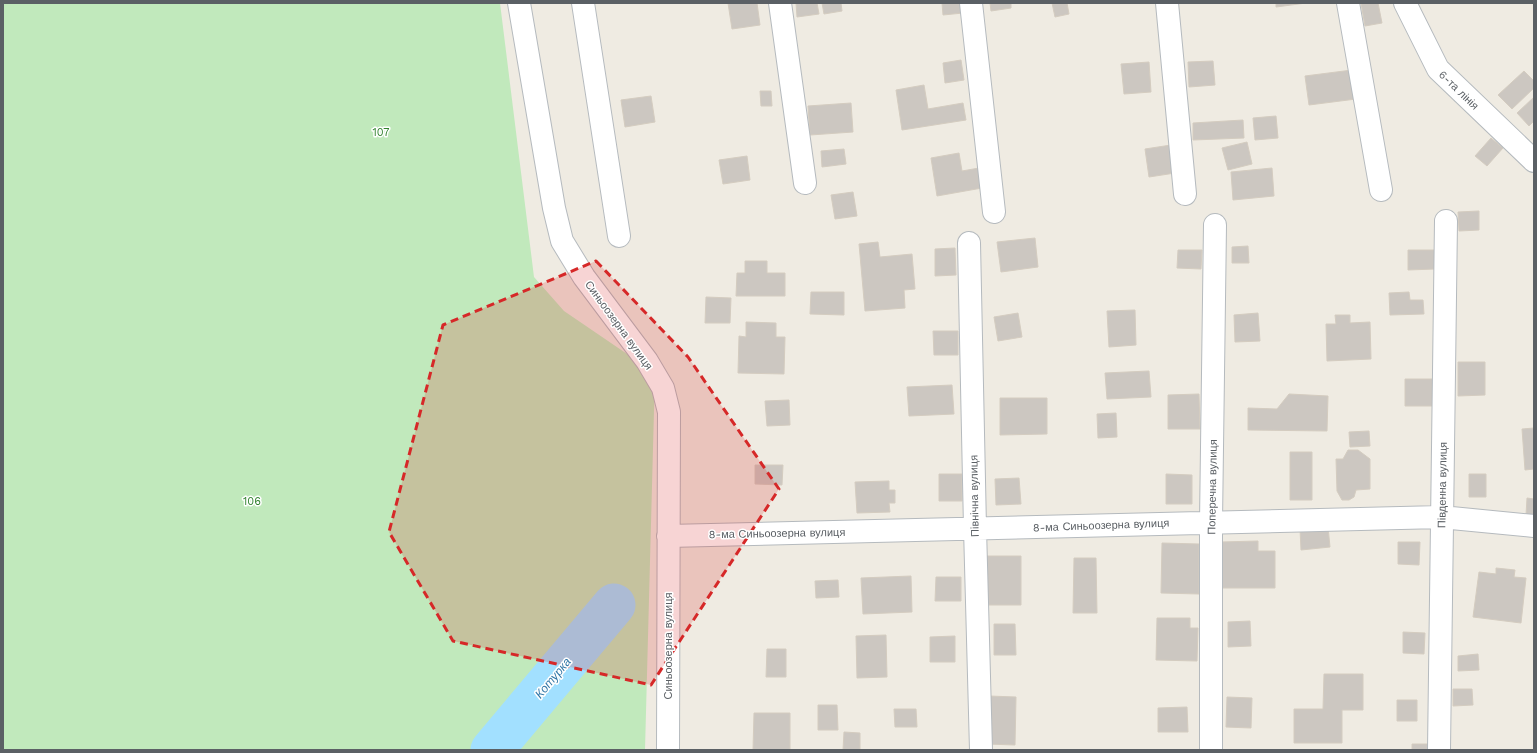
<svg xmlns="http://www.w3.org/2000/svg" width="1537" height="753" font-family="'Work Sans',sans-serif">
<rect width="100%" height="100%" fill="#efebe2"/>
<path fill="#c1e9bc" d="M 3,3 L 500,3 L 534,277 L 564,311 L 655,373 L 645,750 L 3,750 Z"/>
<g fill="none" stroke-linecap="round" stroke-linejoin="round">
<path stroke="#a2e0ff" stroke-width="43" d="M 492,750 L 614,605"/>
</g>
<path fill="#ccc7c1" stroke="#d4ccc0" d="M 728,3 L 757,3 L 760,25 L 732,29 Z
M 796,3 L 817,3 L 819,14 L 797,17 Z
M 822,3 L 841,3 L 842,11 L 824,14 Z
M 942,3 L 962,3 L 963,13 L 943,15 Z
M 990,3 L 1011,3 L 1011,8 L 991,11 Z
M 1052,3 L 1067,3 L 1069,14 L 1055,17 Z
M 1276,3 L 1306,3 L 1276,7 Z
M 1358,3 L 1378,3 L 1382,23 L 1365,26 L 1361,3 Z
M 961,60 L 964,80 L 945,83 L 943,63 Z
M 1213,61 L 1215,85 L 1189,87 L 1188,62 Z
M 1149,62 L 1151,92 L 1124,94 L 1121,64 Z
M 1352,70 L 1356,99 L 1309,105 L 1305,76 Z
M 1524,71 L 1534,81 L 1534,88 L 1512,109 L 1498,95 Z
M 924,85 L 928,109 L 963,103 L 966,120 L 902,130 L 896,90 Z
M 760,91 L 771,91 L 772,106 L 761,106 Z
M 651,96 L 655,122 L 625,127 L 621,100 Z
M 1534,97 L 1534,121 L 1529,126 L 1517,113 Z
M 851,103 L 853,132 L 810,135 L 808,106 Z
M 1276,116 L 1278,138 L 1255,140 L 1253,118 Z
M 1243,120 L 1244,138 L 1193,140 L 1193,123 Z
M 1491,138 L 1503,148 L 1487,166 L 1475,156 Z
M 1247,142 L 1252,164 L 1228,170 L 1222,148 Z
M 1171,145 L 1175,173 L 1149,177 L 1145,149 Z
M 844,149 L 846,164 L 822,167 L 821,151 Z
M 959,153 L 962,171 L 979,168 L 982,188 L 937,196 L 931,158 Z
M 747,156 L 750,180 L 723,184 L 719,160 Z
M 1272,168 L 1274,196 L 1233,200 L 1231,172 Z
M 853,192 L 857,216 L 835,219 L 831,195 Z
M 1479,211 L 1479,230 L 1459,231 L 1458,212 Z
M 1035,238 L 1038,267 L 1001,272 L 997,242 Z
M 878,242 L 880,257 L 912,254 L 915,289 L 904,290 L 905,308 L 865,311 L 859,244 Z
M 1248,246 L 1249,263 L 1232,263 L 1232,247 Z
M 955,248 L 956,275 L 935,276 L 935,249 Z
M 1178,250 L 1202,250 L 1201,269 L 1177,268 Z
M 1408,250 L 1435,250 L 1435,269 L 1408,270 Z
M 745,261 L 767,261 L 767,273 L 785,273 L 785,296 L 736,296 L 737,273 L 745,273 Z
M 811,292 L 844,292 L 844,315 L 810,314 Z
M 1409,292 L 1410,300 L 1423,300 L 1424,314 L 1390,315 L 1389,293 Z
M 706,297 L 731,298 L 730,323 L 705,323 Z
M 1135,310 L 1136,345 L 1109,347 L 1107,311 Z
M 1018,313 L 1022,337 L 998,341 L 994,317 Z
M 1258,313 L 1260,341 L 1235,342 L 1234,315 Z
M 1335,315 L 1350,315 L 1350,323 L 1370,322 L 1371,359 L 1327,361 L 1326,324 L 1336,324 Z
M 746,322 L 776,323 L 776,337 L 785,337 L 784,374 L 738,373 L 739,336 L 746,337 Z
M 933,331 L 958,331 L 958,355 L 934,355 Z
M 1458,362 L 1485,362 L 1485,395 L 1458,396 Z
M 1149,371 L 1151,397 L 1107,399 L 1105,373 Z
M 1405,379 L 1433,379 L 1432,406 L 1405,406 Z
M 952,385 L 954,414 L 909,416 L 907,387 Z
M 1199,394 L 1200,429 L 1168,429 L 1168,395 Z
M 1289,394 L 1328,396 L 1327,431 L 1248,430 L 1248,408 L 1277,409 Z
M 1000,398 L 1047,398 L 1047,434 L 1000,435 Z
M 789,400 L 790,425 L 767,426 L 765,401 Z
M 1116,413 L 1117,437 L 1098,438 L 1097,414 Z
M 1534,428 L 1534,469 L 1525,470 L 1522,429 Z
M 1369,431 L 1370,446 L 1350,447 L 1349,432 Z
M 1348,450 L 1358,450 L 1370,459 L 1370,489 L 1356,490 L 1354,497 L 1349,500 L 1342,500 L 1337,491 L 1336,459 L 1343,459 Z
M 1290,452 L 1312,452 L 1312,500 L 1290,500 Z
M 755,465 L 783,465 L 782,485 L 755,484 Z
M 939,474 L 962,474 L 962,501 L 939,501 Z
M 1166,474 L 1192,475 L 1192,504 L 1166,504 Z
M 1469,474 L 1486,474 L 1486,497 L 1469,497 Z
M 1019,478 L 1021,504 L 996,505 L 995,479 Z
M 889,481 L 889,490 L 895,490 L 895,503 L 889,503 L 890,512 L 857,513 L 855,482 Z
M 1527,498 L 1534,499 L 1534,515 L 1526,515 Z
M 1328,527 L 1330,547 L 1301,550 L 1300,529 Z
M 1258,541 L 1258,551 L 1275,551 L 1275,588 L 1222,588 L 1221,542 Z
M 1398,542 L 1420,542 L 1419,565 L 1398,564 Z
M 1162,543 L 1199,544 L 1199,594 L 1161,593 Z
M 987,556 L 1021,556 L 1021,605 L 987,605 Z
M 1074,558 L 1096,558 L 1097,613 L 1073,613 Z
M 1496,568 L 1515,570 L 1514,577 L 1526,578 L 1521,623 L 1473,617 L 1479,572 L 1496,574 Z
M 911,576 L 912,612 L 863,614 L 861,578 Z
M 936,577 L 961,577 L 961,601 L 935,601 Z
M 838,580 L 839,597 L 816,598 L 815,581 Z
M 1157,618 L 1190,618 L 1190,628 L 1198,628 L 1197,661 L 1156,660 Z
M 1250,621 L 1251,646 L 1228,647 L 1228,622 Z
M 994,624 L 1015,624 L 1016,655 L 994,655 Z
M 1403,632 L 1425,633 L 1424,654 L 1403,653 Z
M 886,635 L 887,677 L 857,678 L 856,636 Z
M 955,636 L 955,662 L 930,662 L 930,637 Z
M 767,649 L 786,649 L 786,677 L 766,677 Z
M 1478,654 L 1479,670 L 1458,671 L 1458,656 Z
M 1324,674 L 1363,674 L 1363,710 L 1342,710 L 1342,743 L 1294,743 L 1294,709 L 1323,709 Z
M 1453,689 L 1472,689 L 1473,705 L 1453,706 Z
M 989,696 L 1016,697 L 1015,745 L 987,744 Z
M 1227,697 L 1252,698 L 1251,728 L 1226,727 Z
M 1397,700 L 1417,700 L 1417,721 L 1397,721 Z
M 818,705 L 837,705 L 838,730 L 818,730 Z
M 1187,707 L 1188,732 L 1158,732 L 1158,708 Z
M 894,709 L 916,709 L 917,727 L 895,727 Z
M 754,713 L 790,713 L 790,750 L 753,750 Z
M 844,732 L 860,733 L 860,750 L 843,750 Z
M 1412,744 L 1432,744 L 1432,750 L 1412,750 Z"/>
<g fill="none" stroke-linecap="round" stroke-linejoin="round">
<g stroke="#b5babe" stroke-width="24">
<path id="street" d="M 519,3 L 554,208 L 562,241 L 584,277 L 647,361 L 663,388 L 669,412 L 668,750
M 583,3 L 619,236
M 780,3 L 805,183
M 971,3 L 994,212
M 1167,3 L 1185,194
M 1348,3 L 1381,190
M 1405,3 L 1438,69 L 1534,161
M 969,243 L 975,528 L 981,750
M 668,536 L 1441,517 L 1534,526
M 1211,750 L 1211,522 L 1215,225
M 1439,750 L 1446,221"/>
</g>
<use href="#street" stroke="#fff" stroke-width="22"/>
</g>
<path fill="#d62828" fill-opacity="0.2" stroke="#d62828" stroke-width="3" stroke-dasharray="8 5" stroke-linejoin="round" d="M 596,261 L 688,357 L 779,489 L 651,685 L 453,641 L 389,532 L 443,325 Z"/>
<g text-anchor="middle" stroke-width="3" stroke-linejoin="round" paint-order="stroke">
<g font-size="11" fill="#5b6065" stroke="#fff">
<text transform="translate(1459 90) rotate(44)" y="4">6-та лінія</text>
<text transform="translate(619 325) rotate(54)" y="4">Синьоозерна вулиця</text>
<text transform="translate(1442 485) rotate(-89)" y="4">Південна вулиця</text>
<text transform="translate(1212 487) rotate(-89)" y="4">Поперечна вулиця</text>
<text transform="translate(974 496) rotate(-91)" y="4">Північна вулиця</text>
<text transform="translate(1101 525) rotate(-2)" y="4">8-ма Синьоозерна вулиця</text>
<text transform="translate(777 533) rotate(-1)" y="4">8-ма Синьоозерна вулиця</text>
<text transform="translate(668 646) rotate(-90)" y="4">Синьоозерна вулиця</text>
</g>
<g font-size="11" fill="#30822d" stroke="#fff">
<text x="381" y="136">107</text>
<text x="252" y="505">106</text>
</g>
<g font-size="12" font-style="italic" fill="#3277a7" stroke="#fff">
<text transform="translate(553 678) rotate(-50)" y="4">Котурка</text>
</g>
</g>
<rect width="1537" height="753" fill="none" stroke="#5b6065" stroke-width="8"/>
</svg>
